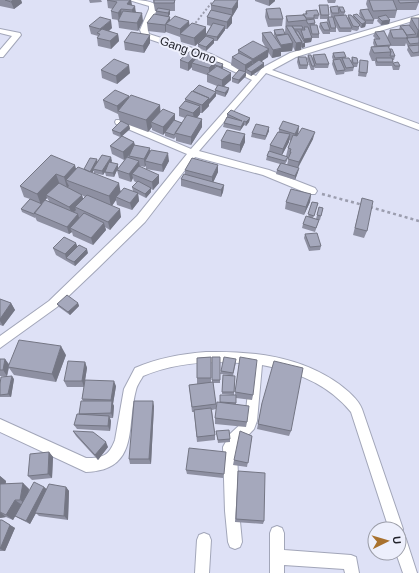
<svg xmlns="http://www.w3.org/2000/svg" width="419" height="573" font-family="Helvetica,sans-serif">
<rect width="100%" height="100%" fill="#dee1f6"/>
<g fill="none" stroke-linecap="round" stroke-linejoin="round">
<g stroke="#a2a6b9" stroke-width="2">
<path id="minor" d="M 129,0 C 139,0 149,0 156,5 L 157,9 L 148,30 L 149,34 L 211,54 L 256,76 L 262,68 L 290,53 L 419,15 L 419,19 L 296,57 L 272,70 L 419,124 L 419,130 L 266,73 L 199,151 L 269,170 L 315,188 L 317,191 L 315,194 L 309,194 L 263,175 L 195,157 L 145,222 L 97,269 L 57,307 L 0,348 L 0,336 L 49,301 L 137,216 L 187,154 L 116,124 L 115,122 L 116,120 L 122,120 L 191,149 L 252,80 L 205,58 L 143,37 L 140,30 L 149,9 L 149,6 Z
M 0,29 L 20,33 L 21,35 L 3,57 L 0,57 L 0,50 L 12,36 L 0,33 Z
M 206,352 C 253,351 300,356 339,384 C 348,391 358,399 362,409 L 403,529 L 402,533 L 404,534 L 406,539 L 417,573 L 403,573 L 396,553 L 399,553 L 399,529 L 389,529 L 351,412 C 329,385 296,371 262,365 L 257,421 L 254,429 L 237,447 L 239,511 L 242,542 L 240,547 L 235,549 L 230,547 L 228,542 L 225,511 L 223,447 L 230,434 L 245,420 L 251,364 C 215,360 176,362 143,376 C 141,380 137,385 136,390 C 126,426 140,470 86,472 L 0,432 L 0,419 L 86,458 C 103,458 109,456 115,440 L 124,389 L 135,368 C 158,358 181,354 206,352 Z
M 277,526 L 282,528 L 284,533 L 284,550 L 351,555 L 356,557 L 359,573 L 345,573 L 344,569 L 284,565 L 284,573 L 270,573 L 270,533 L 272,528 Z
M 204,533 L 209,535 L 211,540 L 209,573 L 195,573 L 197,540 L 199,535 Z"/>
</g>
<path stroke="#9b9dae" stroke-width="2" stroke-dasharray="2 2" stroke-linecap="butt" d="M 193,26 L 213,1"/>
<path stroke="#9b9dae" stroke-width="2.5" stroke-dasharray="3 3" stroke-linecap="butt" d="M 322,194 L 363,205
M 370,207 L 419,221"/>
<use href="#minor" fill="#fff" fill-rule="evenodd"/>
</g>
<path fill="#8e90a2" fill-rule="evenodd" d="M 0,0 L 21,0 L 22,3 L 14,9 L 0,6 Z
M 89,0 L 101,0 L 102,2 L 90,3 Z
M 107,0 L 131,0 L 132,5 L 136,12 L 143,21 L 138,31 L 119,28 L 118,20 L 112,19 L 111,11 L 113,9 L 108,8 Z
M 153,0 L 175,0 L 175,11 L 170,11 L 170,14 L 169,16 L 170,20 L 190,25 L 206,34 L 211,26 L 207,25 L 207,17 L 211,10 L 211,5 L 238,7 L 232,17 L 232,23 L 227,29 L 225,29 L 225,30 L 217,41 L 214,41 L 214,43 L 206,51 L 198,48 L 198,44 L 206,37 L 206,36 L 195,46 L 181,42 L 180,37 L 166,32 L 166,31 L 165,33 L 148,31 L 147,23 L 156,14 L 156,11 L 155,11 Z
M 255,0 L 275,0 L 275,1 L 269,6 L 255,1 Z
M 327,0 L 336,0 L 335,3 L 328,3 Z
M 367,0 L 418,0 L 419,2 L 416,10 L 397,10 L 395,6 L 397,10 L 395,18 L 388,18 L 390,20 L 389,24 L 381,25 L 377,21 L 378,19 L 373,19 L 374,20 L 373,24 L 366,24 L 365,27 L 361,28 L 359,26 L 359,29 L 357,31 L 352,30 L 352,29 L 351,32 L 339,32 L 335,24 L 336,28 L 336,32 L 330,32 L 330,31 L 330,34 L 323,34 L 319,27 L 320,23 L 328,25 L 327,21 L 327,19 L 320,19 L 319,9 L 319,5 L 329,15 L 329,17 L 333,19 L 333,17 L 331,17 L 330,11 L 330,7 L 339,10 L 339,7 L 345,12 L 344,15 L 348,18 L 348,15 L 352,17 L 353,15 L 361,17 L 359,14 L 360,10 L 368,9 L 366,4 Z
M 266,9 L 283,19 L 282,26 L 268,27 L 265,17 Z
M 306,11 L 319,15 L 318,19 L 314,19 L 314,20 L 315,23 L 315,25 L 319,34 L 319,38 L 312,38 L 311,42 L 305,43 L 305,47 L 302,48 L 301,47 L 301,50 L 295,51 L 293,47 L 292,51 L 281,52 L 281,56 L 272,58 L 268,52 L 268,57 L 262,61 L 264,67 L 251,76 L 246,73 L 246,72 L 246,76 L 238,84 L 232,82 L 232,78 L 239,70 L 231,65 L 232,57 L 238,54 L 238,50 L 266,48 L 262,41 L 262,33 L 275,38 L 274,35 L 274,30 L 285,33 L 286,16 L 303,15 L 303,14 L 305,14 Z
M 411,18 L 419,18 L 419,56 L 411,57 L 407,50 L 408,47 L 406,43 L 405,46 L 391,46 L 391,45 L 389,48 L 395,56 L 394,60 L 393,60 L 393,63 L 400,66 L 399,70 L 393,70 L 392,66 L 376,66 L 375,62 L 375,61 L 372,61 L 369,54 L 371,47 L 374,46 L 373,43 L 374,39 L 376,39 L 373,36 L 375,32 L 387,38 L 390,30 L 399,30 L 400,26 L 409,25 Z
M 89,26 L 112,28 L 109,31 L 118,34 L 119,41 L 111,49 L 98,46 L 97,38 L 98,36 L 91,34 Z
M 150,35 L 150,43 L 144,53 L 125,50 L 124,42 Z
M 201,50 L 202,57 L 231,73 L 231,80 L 224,86 L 229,88 L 228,92 L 225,97 L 216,94 L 216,96 L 209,104 L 209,106 L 202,113 L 200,113 L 200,114 L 197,118 L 202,119 L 202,127 L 191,145 L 176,141 L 176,137 L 174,139 L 165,136 L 165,133 L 163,135 L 152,130 L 152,127 L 148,132 L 129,125 L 130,129 L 122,136 L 134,142 L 135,145 L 150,151 L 169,161 L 163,172 L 146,169 L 146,165 L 145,167 L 140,166 L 140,167 L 159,183 L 153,190 L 151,189 L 151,192 L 146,198 L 138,194 L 139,201 L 132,210 L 117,205 L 116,200 L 112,206 L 121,217 L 110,230 L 105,227 L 106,230 L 93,245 L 73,236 L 72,232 L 69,234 L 37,221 L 35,217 L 35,218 L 22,212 L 21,209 L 30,199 L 24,197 L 20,186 L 39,167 L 84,169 L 97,162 L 112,161 L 111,162 L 118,168 L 117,170 L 126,158 L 124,160 L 112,154 L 110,146 L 120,137 L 113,134 L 112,130 L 120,122 L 118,114 L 105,108 L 103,100 L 129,98 L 160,105 L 160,113 L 175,114 L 175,121 L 182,123 L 185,118 L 179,116 L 179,108 L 185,101 L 185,99 L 215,91 L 215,90 L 217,86 L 207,82 L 207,75 L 192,70 L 192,67 L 188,71 L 180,68 L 180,60 ZM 94,170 L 94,173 L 103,175 L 105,172 L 106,176 L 114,177 L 117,170 L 119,178 L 131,182 L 133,178 L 134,181 L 137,183 L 132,187 L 133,191 L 121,191 L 92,173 ZM 82,195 L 85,197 L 83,199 ZM 47,198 L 49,201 L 42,204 Z
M 333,53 L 346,57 L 345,58 L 351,61 L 352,57 L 358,63 L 357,67 L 354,67 L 353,71 L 345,72 L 345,71 L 344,74 L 336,75 L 332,64 L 333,60 L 332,57 Z
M 308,55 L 312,59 L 313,55 L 329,64 L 328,68 L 315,68 L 315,66 L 314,70 L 311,70 L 307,59 Z
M 298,57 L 308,65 L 307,69 L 299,69 L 297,62 Z
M 360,60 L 367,73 L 366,77 L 358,76 Z
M 101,70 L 130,73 L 117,84 L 102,78 Z
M 227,114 L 250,118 L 249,122 L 246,126 L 244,125 L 240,131 L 223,127 L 224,123 L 227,117 Z
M 299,126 L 298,134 L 297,136 L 313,139 L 298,168 L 299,168 L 298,172 L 295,180 L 276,174 L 277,170 L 280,164 L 266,160 L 267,156 L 269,152 L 270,145 L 279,132 L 279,129 ZM 289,140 L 291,141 L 288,148 L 286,156 L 289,157 L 287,165 L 285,164 L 287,161 L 288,157 L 282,155 L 289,142 Z
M 269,127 L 269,131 L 265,140 L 251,137 L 252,133 Z
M 245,134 L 245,142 L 240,153 L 221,148 L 221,141 Z
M 218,165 L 218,172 L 213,182 L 224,185 L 223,192 L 221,197 L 181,186 L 181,179 L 185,174 L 185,170 Z
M 311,194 L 310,202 L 304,215 L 285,209 L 286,202 Z
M 362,198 L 367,231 L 364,238 L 353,235 L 360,206 Z
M 312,202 L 318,203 L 313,218 L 316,219 L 319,207 L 323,208 L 320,220 L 319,220 L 315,232 L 302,228 L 303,224 L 308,217 Z
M 305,234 L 321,246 L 320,250 L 309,251 L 304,238 Z
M 53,248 L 88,253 L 75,266 L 56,255 Z
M 0,299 L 11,303 L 15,310 L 3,326 L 0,325 Z
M 78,303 L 79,306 L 70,315 L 59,307 L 57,304 Z
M 66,355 L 56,382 L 14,375 L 9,368 L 7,376 L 0,376 L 0,359 L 5,359 L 9,364 Z
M 211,357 L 211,383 L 212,383 L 212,357 L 220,357 L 220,383 L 213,383 L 216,404 L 216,409 L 212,410 L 215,435 L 215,440 L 197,442 L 194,412 L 192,412 L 189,385 L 204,384 L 197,384 L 197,358 Z
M 240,357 L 253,395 L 252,400 L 236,398 L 236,404 L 247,422 L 246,427 L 215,424 L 215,418 L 220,402 L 235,395 Z
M 85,362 L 87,368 L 85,380 L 116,386 L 113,404 L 114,406 L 113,418 L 110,418 L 111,421 L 110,431 L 77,429 L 74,425 L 80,415 L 79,414 L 83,401 L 82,399 L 84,387 L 67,387 L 64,381 Z
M 236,362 L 233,376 L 235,376 L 234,395 L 222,394 L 223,375 L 229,375 L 220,374 L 221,371 Z
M 14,379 L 11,397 L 0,397 L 0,384 Z
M 262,403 L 291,431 L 289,436 L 257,429 Z
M 154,406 L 151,464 L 130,464 L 129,459 Z
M 73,431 L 108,447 L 98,460 L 76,436 Z
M 216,431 L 230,439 L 230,442 L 218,443 Z
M 252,436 L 247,467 L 233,465 L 234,460 Z
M 49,452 L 53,457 L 52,478 L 32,480 L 28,476 Z
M 226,452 L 223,478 L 187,474 L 186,470 Z
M 238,471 L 264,521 L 263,524 L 235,522 Z
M 0,476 L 6,481 L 5,484 L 23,483 L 29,489 L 28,493 L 44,487 L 47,489 L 66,487 L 69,491 L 68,520 L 39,516 L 36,513 L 30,524 L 20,519 L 15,516 L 16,514 L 13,520 L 6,517 L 0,518 Z
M 0,520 L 2,520 L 15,528 L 5,551 L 0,551 Z"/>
<path fill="#747684" d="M 13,0 L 21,0 L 22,3 L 14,9 L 11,2 Z
M 130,0 L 131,0 L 132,7 L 127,4 Z
M 238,0 L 238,7 L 232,17 L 232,9 Z
M 269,0 L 275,0 L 275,1 L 269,6 Z
M 135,6 L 136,14 L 133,18 L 132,10 Z
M 121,9 L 122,16 L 119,21 L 118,13 Z
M 170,10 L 170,14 L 168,17 L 168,13 Z
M 142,13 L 143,21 L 138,31 L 137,23 Z
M 232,15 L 232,23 L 227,29 L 227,22 Z
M 170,17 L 170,24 L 166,24 L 166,31 L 165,33 L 165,25 Z
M 111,20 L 112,28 L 101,37 L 100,29 Z
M 390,20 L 389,24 L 381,25 L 382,21 Z
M 189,21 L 190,29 L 180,34 L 180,29 Z
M 366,22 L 365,27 L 361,28 L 362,24 Z
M 225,26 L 225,30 L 217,41 L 217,37 Z
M 206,27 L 206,36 L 195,46 L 194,38 Z
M 418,30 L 419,30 L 419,38 L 416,38 Z
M 118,34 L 119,41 L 111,49 L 110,41 Z
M 150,35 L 150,43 L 144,53 L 143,46 Z
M 312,38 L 311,42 L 304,43 L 304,39 Z
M 214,39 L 214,43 L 206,51 L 206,47 Z
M 302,42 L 301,50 L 295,51 L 296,43 Z
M 293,43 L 292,51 L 281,52 L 281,56 L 272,58 L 273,50 L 280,49 L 281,45 Z
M 305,43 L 305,47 L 302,48 L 302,44 Z
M 269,49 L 268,57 L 253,67 L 253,59 Z
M 201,50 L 202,58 L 192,63 L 192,67 L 188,71 L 188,63 Z
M 253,60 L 252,68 L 246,69 L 246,76 L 238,84 L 239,80 L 245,73 L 245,65 Z
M 215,62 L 215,70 L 209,75 L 209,68 Z
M 264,63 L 264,67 L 251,76 L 251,72 Z
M 223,64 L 223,68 L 221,71 L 221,67 Z
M 129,65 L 130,73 L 117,84 L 116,76 Z
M 231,73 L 231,80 L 222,88 L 222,80 Z
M 229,88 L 228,92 L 225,97 L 225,93 Z
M 216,92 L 216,96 L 209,104 L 209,100 Z
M 129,96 L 130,104 L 118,111 L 118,114 L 117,106 Z
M 209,98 L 209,106 L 202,113 L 202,105 Z
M 160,105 L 161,116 L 151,122 L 152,127 L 148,132 L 146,120 Z
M 200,106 L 200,114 L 194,121 L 193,113 Z
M 175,114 L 175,121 L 163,135 L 163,127 Z
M 250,118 L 249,122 L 246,126 L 246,122 Z
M 202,119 L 202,127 L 191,145 L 191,137 Z
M 244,121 L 244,125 L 240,131 L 241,127 Z
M 129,125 L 130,129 L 121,137 L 120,133 Z
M 299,126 L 298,134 L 294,142 L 295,134 Z
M 269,127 L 269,131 L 265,140 L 266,136 Z
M 315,132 L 313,139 L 297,169 L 299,162 Z
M 245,134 L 245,142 L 240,153 L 240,145 Z
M 290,134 L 289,142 L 281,157 L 283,149 Z
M 134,142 L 135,149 L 124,160 L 123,152 Z
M 150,148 L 150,156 L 145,161 L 146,165 L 145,167 L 144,159 Z
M 168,153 L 169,161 L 163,172 L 162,165 Z
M 111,157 L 112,161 L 103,175 L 102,171 Z
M 97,159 L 98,163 L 93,169 L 94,170 L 90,177 L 89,173 Z
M 139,161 L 140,169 L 132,174 L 133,178 L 131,182 L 129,174 Z
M 118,164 L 118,168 L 114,177 L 113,173 Z
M 75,165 L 78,176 L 66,180 L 69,186 L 67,188 L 64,177 Z
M 218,165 L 218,172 L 212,185 L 212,177 Z
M 299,168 L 298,172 L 295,180 L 295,176 Z
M 56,174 L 60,185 L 46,195 L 47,198 L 41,205 L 37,194 Z
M 159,175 L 159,183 L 153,190 L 152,182 Z
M 119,183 L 121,194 L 116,197 L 116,200 L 111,207 L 109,196 Z
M 224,185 L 223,192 L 221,197 L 221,190 Z
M 151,188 L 151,192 L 146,198 L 145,194 Z
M 138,193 L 139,201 L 132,210 L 130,203 Z
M 311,194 L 310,202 L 304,215 L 306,207 Z
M 82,195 L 84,202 L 75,207 L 76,210 L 72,214 L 69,207 Z
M 120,209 L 121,217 L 110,230 L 108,222 Z
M 78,214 L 80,221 L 70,228 L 72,232 L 69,234 L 67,227 Z
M 104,223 L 106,230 L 93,245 L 91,238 Z
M 76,243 L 79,250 L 66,258 L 65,254 Z
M 87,249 L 88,253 L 75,266 L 74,262 Z
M 11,303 L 15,310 L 3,326 L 0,321 L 0,319 Z
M 78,303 L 79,306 L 70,315 L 68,312 Z
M 61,346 L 66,355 L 56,382 L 52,374 Z
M 5,359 L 9,365 L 7,376 L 3,370 Z
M 85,362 L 87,368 L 84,387 L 82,381 Z
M 12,376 L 14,379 L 11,397 L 8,394 Z
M 114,381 L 116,386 L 113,404 L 114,406 L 113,418 L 111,413 L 112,402 L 111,400 Z
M 153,401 L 154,406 L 151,464 L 149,459 Z
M 109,416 L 111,421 L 110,431 L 108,426 Z
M 106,442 L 108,447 L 98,460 L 95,455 Z
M 49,452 L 53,457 L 52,478 L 48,474 Z
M 0,476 L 6,481 L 5,490 L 0,486 Z
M 23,483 L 29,489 L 27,505 L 20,500 Z
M 44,487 L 48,491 L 30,524 L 26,521 Z
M 66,487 L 69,491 L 68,520 L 64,516 Z
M 15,500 L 22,505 L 13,520 L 6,515 Z
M 0,512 L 6,517 L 0,518 Z
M 10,525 L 15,528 L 5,551 L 0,549 Z"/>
<path fill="#a5a8bc" stroke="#747684" d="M 5,0 L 13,0 L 11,2 Z
M 107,0 L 130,0 L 127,4 L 135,6 L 132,10 L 121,9 L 118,13 L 111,11 L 117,2 Z
M 154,0 L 175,0 L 174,3 L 154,3 Z
M 215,0 L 238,0 L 232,9 L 211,5 Z
M 369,0 L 393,0 L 397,10 L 373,11 Z
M 398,0 L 418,0 L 419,2 L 400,3 Z
M 319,5 L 328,5 L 329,15 L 321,15 Z
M 338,6 L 339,13 L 332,13 L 330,7 Z
M 339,7 L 343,7 L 345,12 L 341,12 Z
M 158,8 L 170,10 L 168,13 L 156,11 Z
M 280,8 L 283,19 L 269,19 L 266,9 Z
M 368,9 L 374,20 L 365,20 L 360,10 Z
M 211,10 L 232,15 L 227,22 L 207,17 Z
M 317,10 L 319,15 L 314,15 L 314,18 L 306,18 L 304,15 L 303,15 L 303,14 L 307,14 L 306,11 Z
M 123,11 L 142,13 L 137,23 L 118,21 Z
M 154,14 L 170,17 L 165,25 L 147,23 Z
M 357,14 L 366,22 L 362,24 L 353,15 Z
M 304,15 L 307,20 L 288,22 L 286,16 Z
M 346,15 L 352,28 L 340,28 L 334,16 Z
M 348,15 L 351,15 L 360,25 L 358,27 L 353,26 Z
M 386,15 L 390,20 L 382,21 L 378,17 Z
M 175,16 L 189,21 L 180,29 L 166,24 Z
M 100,17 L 111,20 L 100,29 L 89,26 Z
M 328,17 L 333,17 L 336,28 L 331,28 Z
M 411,18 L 419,18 L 419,30 L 418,30 Z
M 314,19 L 315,23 L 308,24 L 306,20 Z
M 327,22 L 330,30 L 324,30 L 320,23 Z
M 192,23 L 206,27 L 194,38 L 180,34 Z
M 213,23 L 225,26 L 217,37 L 206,35 Z
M 310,25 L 317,25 L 319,34 L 312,34 Z
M 409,25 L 416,34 L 407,35 L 400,26 Z
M 286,26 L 292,26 L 302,42 L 296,43 Z
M 292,26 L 302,26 L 303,29 L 294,29 Z
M 304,27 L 308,27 L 312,38 L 304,39 L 301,30 L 305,30 Z
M 102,29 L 118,34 L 110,41 L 97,38 L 100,34 L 97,33 Z
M 283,29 L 285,34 L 276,35 L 274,30 Z
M 403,29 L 408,38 L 393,38 L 390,30 Z
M 295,31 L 298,31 L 305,43 L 302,44 L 302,42 Z
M 384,31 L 391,45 L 377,46 L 374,39 L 380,39 L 375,32 Z
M 131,32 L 150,35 L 143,46 L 124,42 Z
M 271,32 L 282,48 L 273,50 L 262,33 Z
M 288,34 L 293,43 L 281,45 L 276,36 Z
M 206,36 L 214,39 L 206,47 L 198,44 Z
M 419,37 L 419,43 L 410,44 L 407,39 L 408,38 L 406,38 Z
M 253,41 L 269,49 L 253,59 L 238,50 Z
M 419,45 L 419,52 L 413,53 L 408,46 Z
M 388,46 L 391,52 L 374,53 L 371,47 Z
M 194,48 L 201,50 L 188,63 L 180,60 Z
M 390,49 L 392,49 L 395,56 L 390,56 L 391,52 Z
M 344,52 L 346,57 L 335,58 L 333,53 Z
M 239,53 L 253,60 L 245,65 L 232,57 Z
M 325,54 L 329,64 L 316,64 L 313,55 Z
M 308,55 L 311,55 L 315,66 L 312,66 Z
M 198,56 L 215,62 L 209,68 L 192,63 Z
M 202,57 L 223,64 L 221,67 L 215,65 L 215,62 L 201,58 Z
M 298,57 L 306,57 L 308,65 L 300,65 Z
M 352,57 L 357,58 L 358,63 L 353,63 Z
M 342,58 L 349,58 L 354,67 L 346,68 Z
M 376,58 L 392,58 L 393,62 L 377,62 Z
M 114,59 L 129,65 L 116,76 L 101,70 Z
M 340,59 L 345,70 L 337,71 L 333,60 Z
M 259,60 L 264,63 L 251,72 L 246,69 Z
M 360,60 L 368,61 L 367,73 L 359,72 Z
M 398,62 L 400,66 L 395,66 L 393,63 Z
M 217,66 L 231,73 L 222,80 L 207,74 Z
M 239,70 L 246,72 L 239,80 L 232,78 Z
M 199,85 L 216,92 L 209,100 L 209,98 L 193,91 Z
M 218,85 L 229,88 L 225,93 L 215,90 Z
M 115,90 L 129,96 L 117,106 L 103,100 Z
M 192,91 L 209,98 L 202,105 L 185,99 Z
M 131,95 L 160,105 L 146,120 L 118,111 Z
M 185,101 L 200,106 L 193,113 L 179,108 Z
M 163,109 L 175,114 L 163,127 L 151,122 Z
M 231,110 L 250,118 L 246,122 L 244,121 L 241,127 L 224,123 L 227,117 L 242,121 L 227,114 Z
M 187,115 L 202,119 L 191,137 L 175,133 Z
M 174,120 L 182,123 L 174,135 L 165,132 Z
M 121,121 L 129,125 L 120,133 L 112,130 Z
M 283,121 L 299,126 L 295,134 L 279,129 Z
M 256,124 L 269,127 L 266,136 L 252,133 Z
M 302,128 L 315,132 L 299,162 L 288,159 L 291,152 L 290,152 L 291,149 L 288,148 L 293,135 L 297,136 Z
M 227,130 L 245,134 L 240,145 L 221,141 Z
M 278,132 L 290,134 L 283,149 L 270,145 Z
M 122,136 L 134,142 L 123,152 L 110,146 Z
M 134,145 L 150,148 L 144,159 L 129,156 Z
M 151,150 L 168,153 L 162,165 L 145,161 Z
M 269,151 L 288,157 L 285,161 L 267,156 Z
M 51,155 L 75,165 L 64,177 L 56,174 L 37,194 L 20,186 Z
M 102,155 L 111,157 L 102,171 L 93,169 Z
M 127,157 L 139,161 L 129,174 L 117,170 Z
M 90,158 L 97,159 L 90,172 L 84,169 Z
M 192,158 L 218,165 L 212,177 L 185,170 Z
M 109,162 L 118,164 L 113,173 L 105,172 Z
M 281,163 L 299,168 L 295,176 L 277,170 Z
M 139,166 L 159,175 L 152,182 L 132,174 Z
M 78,167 L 119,183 L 109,196 L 66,180 Z
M 184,174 L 224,185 L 221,190 L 181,179 Z
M 138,181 L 151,188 L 145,194 L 132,187 Z
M 59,183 L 82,195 L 69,207 L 46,195 Z
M 124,188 L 138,193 L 130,203 L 116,197 Z
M 291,189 L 311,194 L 306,207 L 286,202 Z
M 87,195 L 120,209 L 108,222 L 75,207 Z
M 362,198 L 373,201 L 367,231 L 355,228 Z
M 30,199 L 42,204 L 34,214 L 21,209 Z
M 45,200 L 78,214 L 67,227 L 34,213 Z
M 312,202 L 318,203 L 314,216 L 308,214 Z
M 319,207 L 323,208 L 321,216 L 317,215 Z
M 84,213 L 104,223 L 91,238 L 70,228 Z
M 306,216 L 319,220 L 316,228 L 303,224 Z
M 317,233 L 321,246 L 310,247 L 305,234 Z
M 64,237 L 76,243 L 65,254 L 53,248 Z
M 79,245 L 87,249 L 74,262 L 66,258 Z
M 67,295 L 78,303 L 68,312 L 57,304 Z
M 0,299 L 11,303 L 0,319 Z
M 19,340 L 61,346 L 52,374 L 8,367 Z
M 211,357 L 211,378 L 197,378 L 197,358 Z
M 212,357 L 220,357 L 220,380 L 212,380 Z
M 224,357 L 236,359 L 233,373 L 221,371 Z
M 240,357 L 257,360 L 253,395 L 235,392 Z
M 0,359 L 5,359 L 3,370 L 0,370 Z
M 68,361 L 85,362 L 82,381 L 64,381 Z
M 274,361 L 303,368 L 291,431 L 258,424 L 262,403 Z
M 223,375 L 235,376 L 234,392 L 222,392 Z
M 12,376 L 8,394 L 0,395 L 0,384 L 1,377 Z
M 85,380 L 114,381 L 111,400 L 82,399 Z
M 213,382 L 216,404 L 192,407 L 189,385 Z
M 220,395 L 236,395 L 236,403 L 220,402 Z
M 81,401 L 112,401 L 111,413 L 79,414 Z
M 134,401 L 153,401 L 149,459 L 129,459 Z
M 217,402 L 249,406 L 247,422 L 215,418 Z
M 211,408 L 215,435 L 197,437 L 194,410 Z
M 77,414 L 109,416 L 108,426 L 74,425 Z
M 229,430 L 230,439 L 218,440 L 216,431 Z
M 73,431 L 93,432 L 106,442 L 95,455 Z
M 240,431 L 252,436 L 248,463 L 234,460 Z
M 189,448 L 226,452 L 224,474 L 186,470 Z
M 49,452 L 48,474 L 28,476 L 30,454 Z
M 238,471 L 265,473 L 264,521 L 236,519 Z
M 34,482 L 44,487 L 26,521 L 15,516 Z
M 23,483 L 20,500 L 15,500 L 6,515 L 0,512 L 0,484 Z
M 49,484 L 66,487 L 64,516 L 35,513 Z
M 0,520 L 2,520 L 10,525 L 0,549 Z"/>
<g text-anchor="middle" stroke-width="4" stroke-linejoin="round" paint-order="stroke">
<g font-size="12" fill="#23242c" stroke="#edeffc">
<text transform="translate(188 50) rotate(20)" y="4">Gang Omo</text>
</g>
</g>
<g transform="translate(387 541) rotate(85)"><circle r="19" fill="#edeffc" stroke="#9c9ea9"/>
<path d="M0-3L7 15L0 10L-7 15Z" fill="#a9722e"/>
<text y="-6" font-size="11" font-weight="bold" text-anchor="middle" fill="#23242c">U</text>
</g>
</svg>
